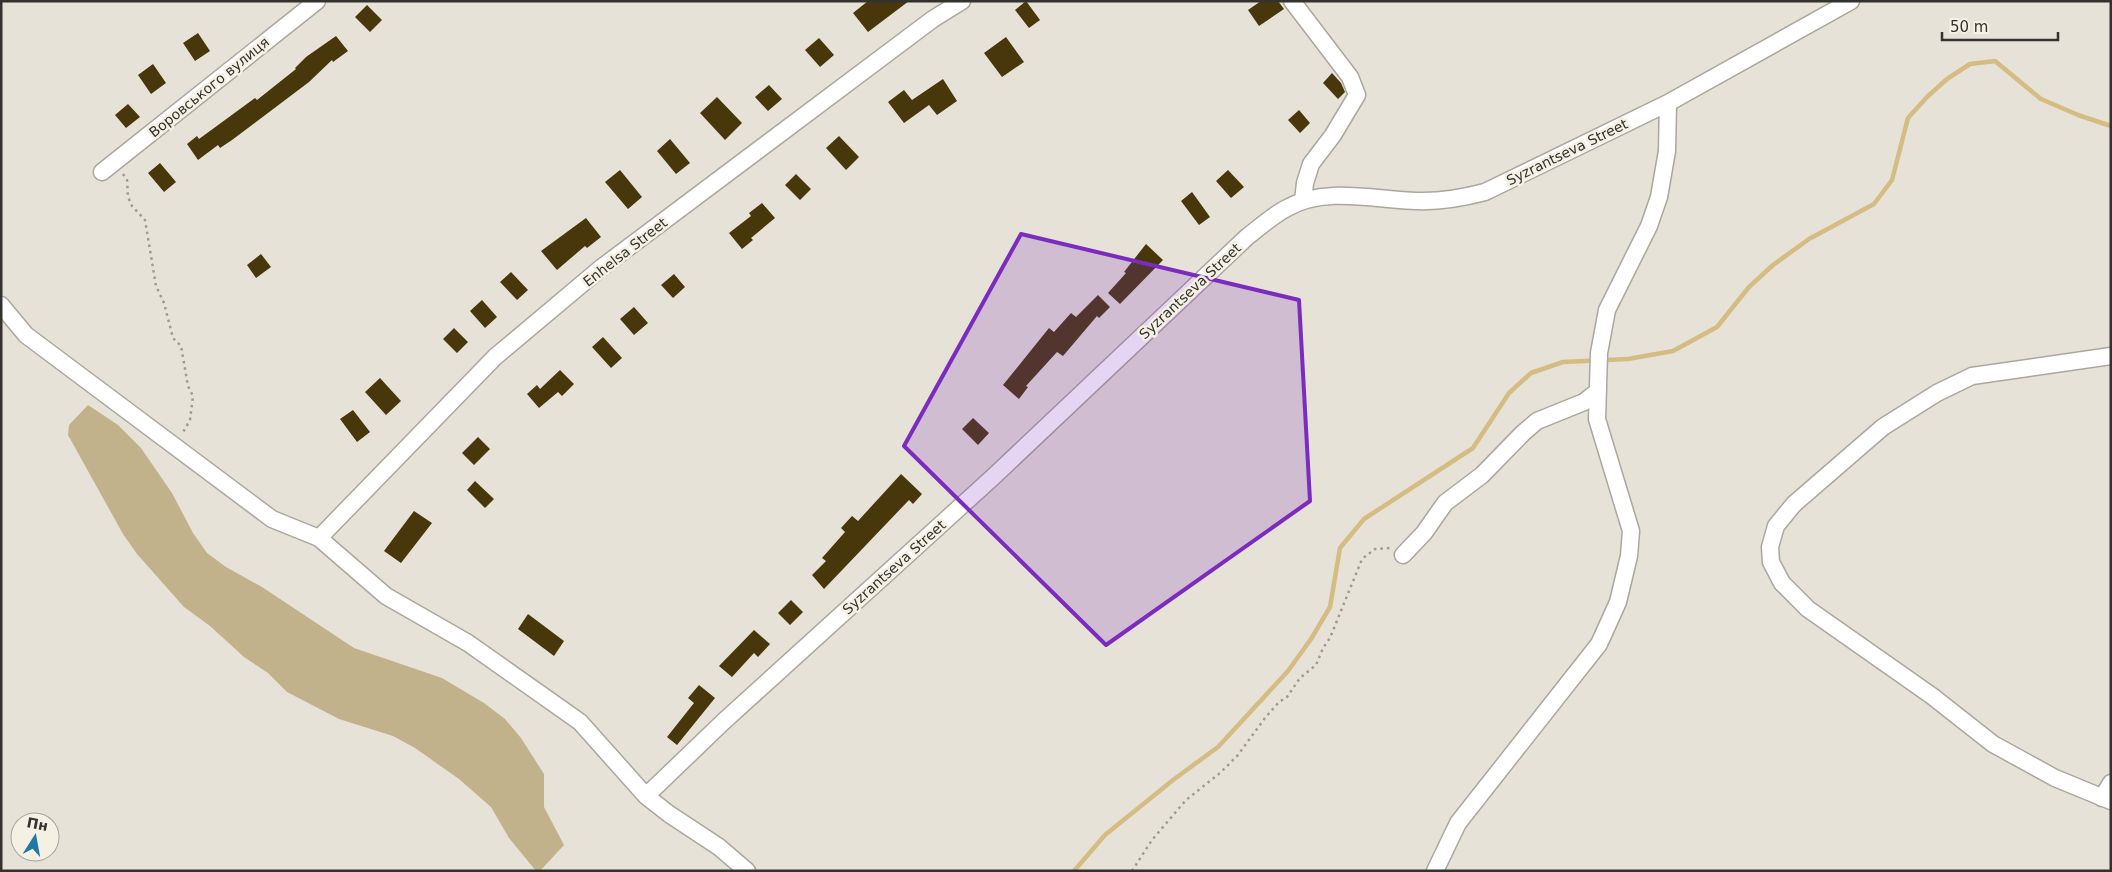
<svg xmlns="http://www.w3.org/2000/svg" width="2112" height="872" font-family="'DejaVu Sans',sans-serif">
<rect width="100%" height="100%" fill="#e7e2d7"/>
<path fill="#c2b28c" d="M 88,405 L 118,425 L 141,448 L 172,493 L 193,533 L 207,553 L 226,567 L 262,587 L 354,648 L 442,678 L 484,703 L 505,719 L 521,738 L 544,774 L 544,807 L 564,845 L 540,871 L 536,871 L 509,838 L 491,807 L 459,779 L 415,748 L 393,736 L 339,719 L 287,692 L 268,673 L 244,657 L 210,626 L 184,607 L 137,554 L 123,534 L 68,435 L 69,425 Z"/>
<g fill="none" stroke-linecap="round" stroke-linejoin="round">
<path stroke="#d4bc83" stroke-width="4.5" d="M 1074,871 L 1105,835 L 1173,780 L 1218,747 L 1288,671 L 1311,639 L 1330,607 L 1340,548 L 1364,519 L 1473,448 L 1509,393 L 1531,373 L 1563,362 L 1628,359 L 1673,351 L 1717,327 L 1749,287 L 1773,265 L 1809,239 L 1874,204 L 1892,180 L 1908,118 L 1927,97 L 1947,79 L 1970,64 L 1995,61 L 2041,99 L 2078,115 L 2111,126"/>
</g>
<path fill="#47370a" d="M 868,1 L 909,1 L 868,32 L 853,13 Z
M 1026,1 L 1040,20 L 1029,28 L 1015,10 Z
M 1261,1 L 1278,1 L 1284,9 L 1259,26 L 1248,10 Z
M 367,5 L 382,20 L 370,32 L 355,17 Z
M 198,33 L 210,51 L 195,61 L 183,43 Z
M 336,36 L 348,51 L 333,62 L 332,60 L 309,82 L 232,140 L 220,148 L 218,145 L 198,160 L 187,144 L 197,136 L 199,139 L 255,98 L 257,100 L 296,69 L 295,68 L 306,57 Z
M 1006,37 L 1024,62 L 1002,77 L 984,53 Z
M 819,38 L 834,55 L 820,67 L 805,50 Z
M 153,64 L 166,83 L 151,94 L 138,75 Z
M 1332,73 L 1341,83 L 1345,92 L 1338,99 L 1323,83 Z
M 943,79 L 957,101 L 937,115 L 929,105 L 904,123 L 888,102 L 904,90 L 912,100 Z
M 769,85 L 782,99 L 768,111 L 755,97 Z
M 717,97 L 742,123 L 725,140 L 700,113 Z
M 128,104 L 140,117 L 126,128 L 115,115 Z
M 1299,110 L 1310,123 L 1300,133 L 1288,120 Z
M 839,136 L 859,157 L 846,170 L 826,148 Z
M 670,139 L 690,163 L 676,174 L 657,151 Z
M 160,163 L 176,182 L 164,192 L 148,173 Z
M 620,170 L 642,197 L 628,209 L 605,182 Z
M 1228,170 L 1244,187 L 1231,198 L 1216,181 Z
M 796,174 L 811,189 L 800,200 L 785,185 Z
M 1192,192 L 1210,217 L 1199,225 L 1181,201 Z
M 762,203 L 775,218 L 751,238 L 753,240 L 742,249 L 729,233 L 751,216 L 749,213 Z
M 586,218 L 601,237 L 587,248 L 585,246 L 557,270 L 541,251 Z
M 1146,244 L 1163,260 L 1120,304 L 1108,293 L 1126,273 L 1124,272 Z
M 261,254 L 271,267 L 256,278 L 247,265 Z
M 511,272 L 528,290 L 517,300 L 500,282 Z
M 674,274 L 685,287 L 673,298 L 661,285 Z
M 1098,295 L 1110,307 L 1099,318 L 1097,316 L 1063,356 L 1057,352 L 1026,386 L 1028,387 L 1019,399 L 1003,385 L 1049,328 L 1054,332 L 1071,313 L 1076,317 Z
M 482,300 L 497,317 L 485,328 L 470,311 Z
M 634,307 L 648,323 L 634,335 L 620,319 Z
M 454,328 L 468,342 L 457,353 L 443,339 Z
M 603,337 L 622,358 L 611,368 L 592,347 Z
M 560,370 L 574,384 L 562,396 L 558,392 L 539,408 L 527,394 L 537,385 L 540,389 Z
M 380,378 L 401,401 L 386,415 L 365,392 Z
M 353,410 L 370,432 L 357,442 L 340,419 Z
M 973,418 L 989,433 L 978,445 L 962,429 Z
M 478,437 L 490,449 L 474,465 L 462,453 Z
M 901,474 L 922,494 L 913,504 L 909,500 L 824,589 L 812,575 L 826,561 L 822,558 L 845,532 L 841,528 L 852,516 L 858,521 Z
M 475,481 L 494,499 L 485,508 L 467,490 Z
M 414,511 L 432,523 L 401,563 L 384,551 Z
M 791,600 L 803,612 L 790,625 L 778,613 Z
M 528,614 L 564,641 L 554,656 L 518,629 Z
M 754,630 L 770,644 L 758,657 L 754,653 L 732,677 L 719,666 Z
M 699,685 L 715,698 L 677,745 L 667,737 L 694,703 L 688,698 Z"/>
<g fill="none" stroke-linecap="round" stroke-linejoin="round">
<g stroke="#aba79c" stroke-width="19">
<path id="street" d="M 1292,1 L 1350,77 L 1357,95 L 1333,135 L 1311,164 L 1305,183 L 1303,201
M 102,172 L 317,1
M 1,305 L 26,335 L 272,519 L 319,538 L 386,596 L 468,643 L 580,722 L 646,796 L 669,814 L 719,847 L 747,871
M 2111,356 L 1972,376 L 1937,393 L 1883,427 L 1794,504 L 1776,526 L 1770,547 L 1771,562 L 1782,583 L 1808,609 L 1932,696 L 1993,744 L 2055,778 L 2111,801
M 319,538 L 495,357 L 601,268 L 933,19 L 962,1
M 1403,555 L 1424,533 L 1445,503 L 1482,475 L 1523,433 L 1537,421 L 1584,402 L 1598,391
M 646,796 L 723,722 L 992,478 L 1247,237 C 1260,227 1273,215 1287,208 C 1326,186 1375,200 1417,201 C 1441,202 1462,198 1485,192 L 1668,103 L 1851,1
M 2102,798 L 2111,783
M 1435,871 L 1458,823 L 1599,644 L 1618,602 L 1629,556 L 1631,531 L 1597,419 L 1599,353 L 1607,310 L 1649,226 L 1659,197 L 1667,151 L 1668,103"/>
</g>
<path stroke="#9e9b92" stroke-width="2.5" stroke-dasharray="2.5 4" stroke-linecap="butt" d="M 123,174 L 127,180 L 128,197 L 132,206 L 145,220 L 156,286 L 164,303 L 173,338 L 181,346 L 188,386 L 193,396 L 190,420 L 182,434
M 1132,871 L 1152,840 L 1186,800 L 1220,773 L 1238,755 L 1265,718 L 1279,702 L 1287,697 L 1300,678 L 1316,665 L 1323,648 L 1330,638 L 1362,559 L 1375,549 L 1391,548"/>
<use href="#street" stroke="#fff" stroke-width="16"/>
</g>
<path fill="#7b2cbf" fill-opacity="0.2" stroke="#7b2cbf" stroke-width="4" stroke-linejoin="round" d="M 1021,234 L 1299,300 L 1310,501 L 1106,645 L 904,446 Z"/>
<g text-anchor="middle" stroke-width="5" stroke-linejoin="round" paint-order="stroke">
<g font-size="14" fill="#34322e" stroke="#f4f0e4">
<text transform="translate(209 87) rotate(-39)" y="5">Воровського вулиця</text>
<text transform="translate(1567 152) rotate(-26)" y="5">Syzrantseva Street</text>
<text transform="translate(625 252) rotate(-38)" y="5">Enhelsa Street</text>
<text transform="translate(1190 291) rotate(-43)" y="5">Syzrantseva Street</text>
<text transform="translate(894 567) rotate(-42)" y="5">Syzrantseva Street</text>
</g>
</g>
<rect width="2112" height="872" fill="none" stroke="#34322e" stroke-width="5"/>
<g transform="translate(35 837) rotate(11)"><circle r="24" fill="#f4f0e4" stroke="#a7a49b"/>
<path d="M0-4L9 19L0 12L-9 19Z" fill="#2078a7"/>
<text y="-8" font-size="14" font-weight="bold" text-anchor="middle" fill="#34322e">Пн</text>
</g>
<path d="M1942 32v8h116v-8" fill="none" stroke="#34322e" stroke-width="2.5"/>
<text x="1950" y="32" font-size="15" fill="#34322e" stroke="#f4f0e4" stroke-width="4" paint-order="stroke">50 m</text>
</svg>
